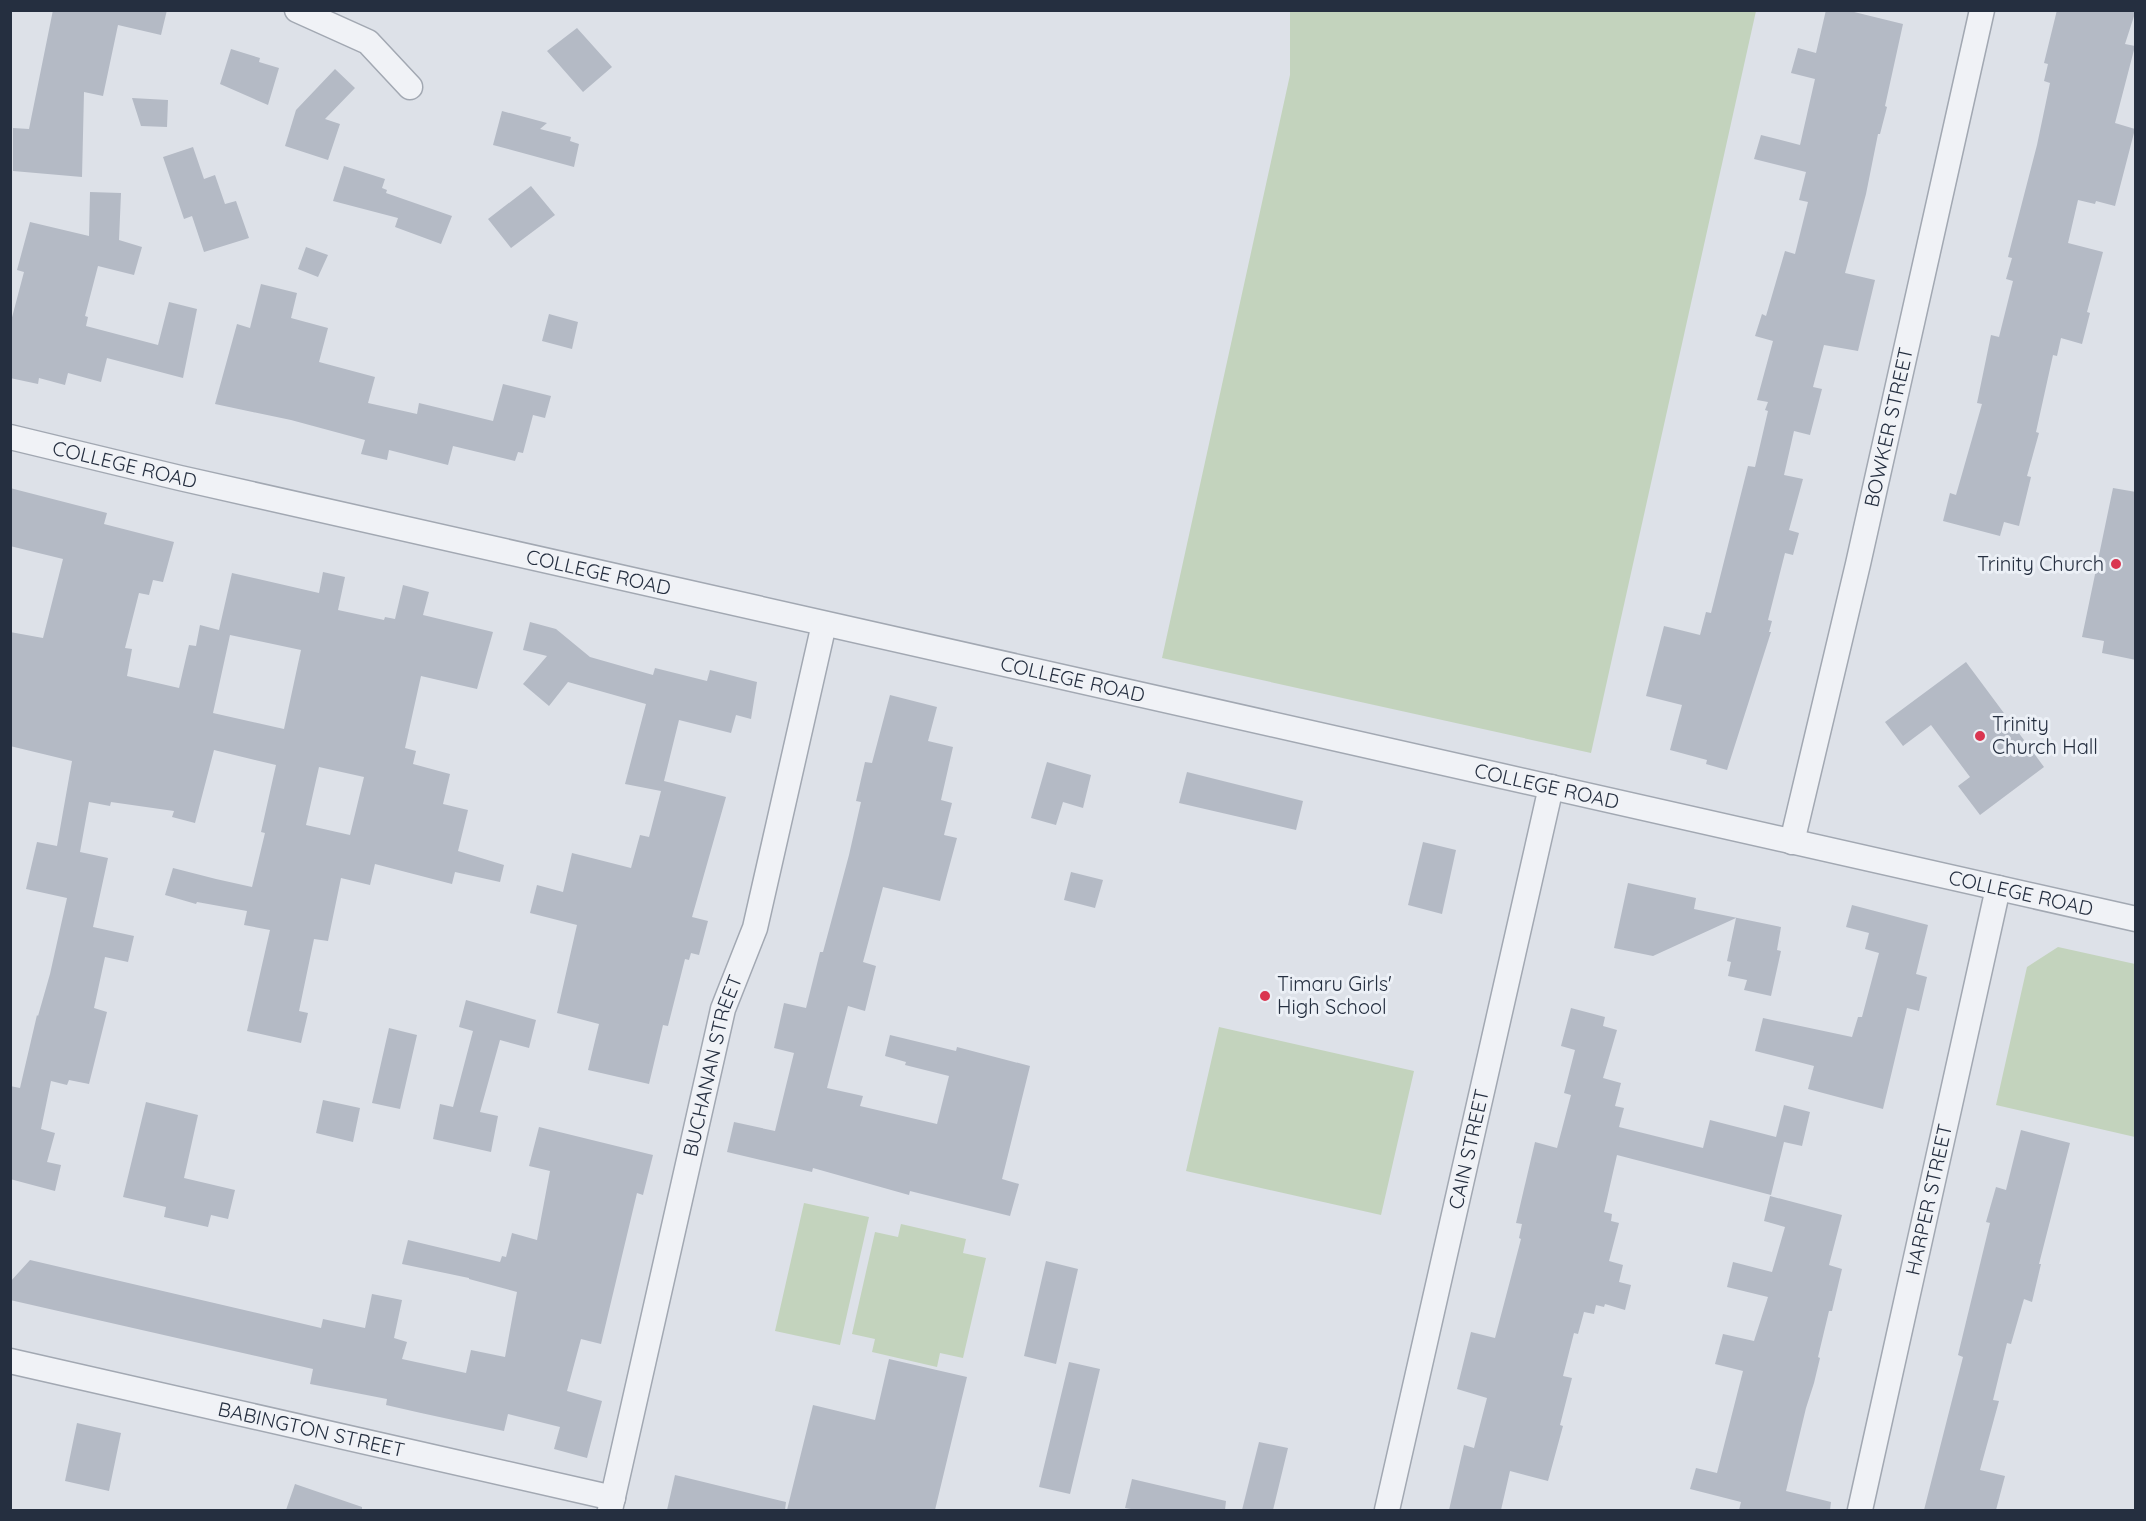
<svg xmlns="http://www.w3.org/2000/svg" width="2146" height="1521" font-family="Quicksand,sans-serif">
<rect width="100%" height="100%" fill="#dde1e8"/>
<path fill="#c3d3bd" d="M 1290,11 L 1756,11 L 1591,753 L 1162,658 L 1290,75 Z
M 2058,947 L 2135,964 L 2135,1137 L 1996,1105 L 2027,967 Z
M 1219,1027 L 1414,1071 L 1381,1215 L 1186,1171 Z
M 804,1203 L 869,1217 L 840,1345 L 775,1331 Z
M 901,1224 L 966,1239 L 963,1253 L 986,1258 L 963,1358 L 940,1353 L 937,1367 L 872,1352 L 875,1339 L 852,1334 L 875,1232 L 898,1237 Z"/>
<path fill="#b4bac5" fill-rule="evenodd" d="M 53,10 L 167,10 L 161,35 L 118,25 L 103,96 L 84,92 L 82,177 L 13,171 L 13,128 L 29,129 Z
M 1826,10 L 1846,10 L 1903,24 L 1885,106 L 1887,107 L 1880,134 L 1878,134 L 1866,194 L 1845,273 L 1875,280 L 1858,351 L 1824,345 L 1813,387 L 1822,389 L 1810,435 L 1794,431 L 1784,475 L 1803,479 L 1789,530 L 1799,533 L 1793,555 L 1785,553 L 1768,620 L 1772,621 L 1769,632 L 1771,632 L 1727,770 L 1706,764 L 1707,760 L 1670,750 L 1682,705 L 1646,696 L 1664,626 L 1700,635 L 1706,612 L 1711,613 L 1748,466 L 1755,467 L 1768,411 L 1765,410 L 1768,402 L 1757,400 L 1773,341 L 1755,336 L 1762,314 L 1766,316 L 1785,251 L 1795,254 L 1808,202 L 1799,200 L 1806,172 L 1754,159 L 1761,135 L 1800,145 L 1815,79 L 1791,73 L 1798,48 L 1816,53 Z
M 2057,10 L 2136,10 L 2125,44 L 2135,46 L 2115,123 L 2135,129 L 2115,206 L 2096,201 L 2095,204 L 2078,200 L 2068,243 L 2103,252 L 2087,312 L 2090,313 L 2082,344 L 2061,338 L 2057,356 L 2053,355 L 2036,432 L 2039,433 L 2027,476 L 2031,477 L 2019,526 L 2004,522 L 2000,536 L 1943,521 L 1950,493 L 1956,495 L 1982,404 L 1977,403 L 1991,335 L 1999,337 L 2013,281 L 2006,279 L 2012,258 L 2008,257 L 2037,145 L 2050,83 L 2044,81 L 2048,64 L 2044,63 Z
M 577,28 L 612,67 L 583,92 L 547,51 Z
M 231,49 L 260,58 L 259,62 L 279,68 L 268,105 L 220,84 Z
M 335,69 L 355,88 L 325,119 L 340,124 L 328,160 L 285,146 L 296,110 Z
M 132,98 L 168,100 L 167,127 L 141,126 Z
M 502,111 L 547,123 L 540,129 L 571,137 L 570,141 L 579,144 L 574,167 L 493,145 Z
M 193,147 L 204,179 L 215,175 L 225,204 L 236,201 L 249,238 L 204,252 L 192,216 L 184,219 L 163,157 Z
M 344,166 L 385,179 L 382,188 L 387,190 L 386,193 L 452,216 L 441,244 L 395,227 L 398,218 L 333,201 Z
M 531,186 L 555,215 L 511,248 L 488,219 Z
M 90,192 L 121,193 L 119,240 L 142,247 L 134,275 L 98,266 L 85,316 L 88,317 L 86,326 L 158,345 L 169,302 L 197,309 L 183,378 L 107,358 L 101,382 L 68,373 L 65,385 L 39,378 L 38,384 L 10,378 L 10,325 L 24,272 L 17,270 L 30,222 L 89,236 Z
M 306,247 L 328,255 L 318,277 L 298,269 Z
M 261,284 L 297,293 L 291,318 L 328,328 L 319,362 L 375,377 L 368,403 L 417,414 L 419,403 L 493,421 L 503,384 L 551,396 L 545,418 L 533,415 L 523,453 L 518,452 L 515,461 L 453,446 L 448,465 L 389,450 L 387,460 L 361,454 L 365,440 L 291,420 L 215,404 L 237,324 L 250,328 Z
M 549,314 L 578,322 L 572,349 L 542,341 Z
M 10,488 L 107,513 L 104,524 L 174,542 L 163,582 L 153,580 L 149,595 L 139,593 L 125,648 L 132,649 L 127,676 L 179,688 L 189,645 L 196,646 L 200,625 L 219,630 L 232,573 L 319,593 L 323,572 L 345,577 L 338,610 L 384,620 L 385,617 L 395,619 L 403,585 L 429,592 L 423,615 L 493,632 L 477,689 L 421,676 L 405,748 L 416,751 L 413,764 L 450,774 L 443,804 L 468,810 L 458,851 L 504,865 L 500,882 L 455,872 L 452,884 L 375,864 L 370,885 L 341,878 L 328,941 L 314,939 L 299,1011 L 308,1013 L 301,1043 L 247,1031 L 270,930 L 244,925 L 247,911 L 197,902 L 196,904 L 165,895 L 173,868 L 216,879 L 252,887 L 265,833 L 261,832 L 276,765 L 214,750 L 195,823 L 172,817 L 174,811 L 111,802 L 110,806 L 89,802 L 80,852 L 108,858 L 93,927 L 134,936 L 128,962 L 105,957 L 94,1008 L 107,1012 L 89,1084 L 69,1080 L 67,1085 L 51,1081 L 41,1129 L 55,1133 L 47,1162 L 61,1165 L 55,1191 L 10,1179 L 10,1086 L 20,1088 L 37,1015 L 38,1016 L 50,974 L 67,898 L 26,889 L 37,842 L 57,846 L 72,761 L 10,746 L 10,632 L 43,638 L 63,559 L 10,546 ZM 230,635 L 301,650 L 284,729 L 213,713 ZM 319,767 L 364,777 L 350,835 L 306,825 Z
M 2113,488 L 2136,492 L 2136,660 L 2102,653 L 2104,641 L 2082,637 Z
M 530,622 L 556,629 L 590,657 L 653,675 L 655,668 L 707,681 L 710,670 L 757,682 L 751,719 L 736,715 L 731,733 L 679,720 L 664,781 L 726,797 L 692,917 L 708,921 L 699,955 L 691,953 L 689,960 L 685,959 L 668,1026 L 663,1025 L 649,1084 L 588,1070 L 599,1024 L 557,1013 L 577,925 L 530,913 L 537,885 L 563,892 L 572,853 L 631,868 L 640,835 L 649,837 L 661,791 L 625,784 L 646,704 L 568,682 L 549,706 L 523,684 L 547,656 L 523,650 Z
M 1966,662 L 2044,767 L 1980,815 L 1958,786 L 1970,777 L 1931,725 L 1903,746 L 1885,722 Z
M 890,695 L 937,707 L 928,741 L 953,747 L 941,800 L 952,803 L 944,835 L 957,838 L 940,901 L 883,887 L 863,962 L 876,966 L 865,1011 L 848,1006 L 827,1088 L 863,1096 L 860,1106 L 937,1124 L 949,1076 L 905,1065 L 906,1062 L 885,1056 L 890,1035 L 956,1051 L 957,1047 L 1030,1066 L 1002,1179 L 1019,1184 L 1010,1216 L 910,1191 L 909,1195 L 813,1168 L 812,1172 L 727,1152 L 734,1122 L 775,1131 L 794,1053 L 774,1048 L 784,1003 L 806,1008 L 820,952 L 823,952 L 849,855 L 861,802 L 856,801 L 865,762 L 872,763 Z
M 1047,762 L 1091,775 L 1083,808 L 1063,802 L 1056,825 L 1031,818 Z
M 1187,772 L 1303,801 L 1296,830 L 1179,803 Z
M 1423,842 L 1456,850 L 1442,914 L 1408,905 Z
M 1071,872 L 1103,880 L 1095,908 L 1064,900 Z
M 1628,883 L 1696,898 L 1694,909 L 1781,927 L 1777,950 L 1781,951 L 1771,996 L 1744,990 L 1747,980 L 1728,976 L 1731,962 L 1727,961 L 1736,918 L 1653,956 L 1614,948 Z
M 1852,905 L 1928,925 L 1916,974 L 1927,977 L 1919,1011 L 1907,1008 L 1883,1109 L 1808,1089 L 1814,1066 L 1755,1051 L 1763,1018 L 1852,1037 L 1858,1017 L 1862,1017 L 1879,953 L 1865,949 L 1869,933 L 1846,927 Z
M 466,1000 L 536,1020 L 529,1048 L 500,1040 L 480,1112 L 498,1116 L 491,1152 L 433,1139 L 440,1104 L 453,1107 L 473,1031 L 459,1027 Z
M 1571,1008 L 1605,1017 L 1603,1026 L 1617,1030 L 1603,1078 L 1621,1083 L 1615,1106 L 1624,1108 L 1619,1127 L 1703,1148 L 1710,1120 L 1776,1137 L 1784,1105 L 1810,1112 L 1802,1146 L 1784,1142 L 1771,1195 L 1617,1155 L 1604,1212 L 1612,1214 L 1611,1221 L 1619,1223 L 1609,1261 L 1623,1265 L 1619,1282 L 1631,1285 L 1625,1310 L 1605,1304 L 1604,1307 L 1596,1305 L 1594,1314 L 1584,1312 L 1578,1334 L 1574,1333 L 1563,1376 L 1572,1378 L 1560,1425 L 1563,1426 L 1548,1481 L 1510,1471 L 1501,1510 L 1449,1510 L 1464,1445 L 1474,1448 L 1487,1398 L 1457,1389 L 1471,1332 L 1495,1338 L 1521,1239 L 1519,1238 L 1522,1224 L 1516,1223 L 1535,1142 L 1557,1148 L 1571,1095 L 1564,1093 L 1575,1050 L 1561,1046 Z
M 389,1028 L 417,1035 L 400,1109 L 372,1103 Z
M 323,1100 L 360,1108 L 353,1142 L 316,1133 Z
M 146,1102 L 198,1115 L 184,1178 L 235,1190 L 228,1219 L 211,1215 L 208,1227 L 164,1217 L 166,1207 L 123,1197 Z
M 539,1127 L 653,1155 L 643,1195 L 637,1193 L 601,1344 L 581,1339 L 567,1391 L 602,1401 L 587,1458 L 554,1449 L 560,1427 L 508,1414 L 504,1431 L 421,1413 L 386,1405 L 387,1399 L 310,1384 L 313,1369 L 10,1300 L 10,1282 L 30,1260 L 321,1328 L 323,1319 L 365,1328 L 372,1294 L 402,1300 L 394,1338 L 407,1342 L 402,1359 L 466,1373 L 471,1350 L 505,1357 L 517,1292 L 469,1279 L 469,1278 L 402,1264 L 408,1240 L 500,1262 L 502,1256 L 506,1257 L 512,1233 L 537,1240 L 550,1171 L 529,1166 Z
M 2021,1130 L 2070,1143 L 2039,1264 L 2041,1264 L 2032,1302 L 2024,1299 L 2011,1344 L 2007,1343 L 1993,1400 L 1999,1401 L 1980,1470 L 2005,1476 L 1996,1510 L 1924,1510 L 1963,1357 L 1958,1355 L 1990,1223 L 1986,1222 L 1996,1187 L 2006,1190 Z
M 1770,1196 L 1842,1215 L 1829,1265 L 1842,1269 L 1832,1311 L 1829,1311 L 1818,1357 L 1820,1358 L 1814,1383 L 1806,1408 L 1786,1491 L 1831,1502 L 1830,1510 L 1739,1510 L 1741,1502 L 1690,1489 L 1696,1468 L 1717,1473 L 1743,1371 L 1715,1364 L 1723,1334 L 1754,1341 L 1768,1297 L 1727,1287 L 1733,1262 L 1772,1272 L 1785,1227 L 1764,1221 Z
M 1046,1261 L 1078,1269 L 1056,1364 L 1024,1356 Z
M 889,1359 L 967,1377 L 935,1510 L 787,1510 L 813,1405 L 875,1420 Z
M 1069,1362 L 1100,1369 L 1070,1494 L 1039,1487 Z
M 77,1423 L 121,1433 L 109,1491 L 65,1481 Z
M 1259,1442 L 1288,1448 L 1273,1510 L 1242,1510 Z
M 675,1475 L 786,1502 L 785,1510 L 667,1510 Z
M 1132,1479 L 1226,1501 L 1225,1510 L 1137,1510 L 1125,1508 Z
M 295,1484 L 362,1507 L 362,1510 L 286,1510 Z"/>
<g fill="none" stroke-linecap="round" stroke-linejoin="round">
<g stroke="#a2a8b2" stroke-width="27">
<g id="street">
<path d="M 297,10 L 368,42 L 410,87"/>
<path id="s1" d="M 10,437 L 180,478 L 2136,919"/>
<path id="s2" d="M 1792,842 L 1858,564 L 1982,10"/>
<path id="s3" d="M 10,1361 L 613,1498"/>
<path id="s4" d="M 610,1510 L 723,1009 L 755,928 L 824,624"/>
<path id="s5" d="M 1387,1510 L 1551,787"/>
<path id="s6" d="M 1860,1510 L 1998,888"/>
</g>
</g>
<use href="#street" stroke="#f0f2f6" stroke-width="24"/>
</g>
<g fill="#da3550" stroke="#ecf0f6" stroke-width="2">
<circle cx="2116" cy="564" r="6"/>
<circle cx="1980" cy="736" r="6"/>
<circle cx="1265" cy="996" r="6"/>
</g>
<g text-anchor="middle" stroke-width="6" stroke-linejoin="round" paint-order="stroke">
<g font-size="20" fill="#252f40" stroke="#ecf0f6">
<text dy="7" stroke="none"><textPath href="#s2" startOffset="426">BOWKER STREET</textPath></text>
<text dy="7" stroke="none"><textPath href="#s1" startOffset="118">COLLEGE ROAD</textPath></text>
<text dy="7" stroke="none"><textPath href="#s1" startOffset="604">COLLEGE ROAD</textPath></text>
<text dy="7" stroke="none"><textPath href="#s1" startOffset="1090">COLLEGE ROAD</textPath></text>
<text dy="7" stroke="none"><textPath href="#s1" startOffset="1576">COLLEGE ROAD</textPath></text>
<text dy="7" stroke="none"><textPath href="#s1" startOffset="2062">COLLEGE ROAD</textPath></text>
<text dy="7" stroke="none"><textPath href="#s4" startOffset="456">BUCHANAN STREET</textPath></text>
<text dy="7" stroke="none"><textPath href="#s5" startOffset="370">CAIN STREET</textPath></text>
<text dy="7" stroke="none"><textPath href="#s6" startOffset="318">HARPER STREET</textPath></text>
<text dy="7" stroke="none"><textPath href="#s3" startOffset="309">BABINGTON STREET</textPath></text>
</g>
<g font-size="20" fill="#252f40" stroke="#ecf0f6" text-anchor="start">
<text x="2104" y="571" text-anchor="end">Trinity Church</text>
<text x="1992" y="731">Trinity<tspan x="1992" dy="23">Church Hall</tspan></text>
<text x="1277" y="991">Timaru Girls'<tspan x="1277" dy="23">High School</tspan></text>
</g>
</g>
<rect width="2146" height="1521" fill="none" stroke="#252f40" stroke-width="24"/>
</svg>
